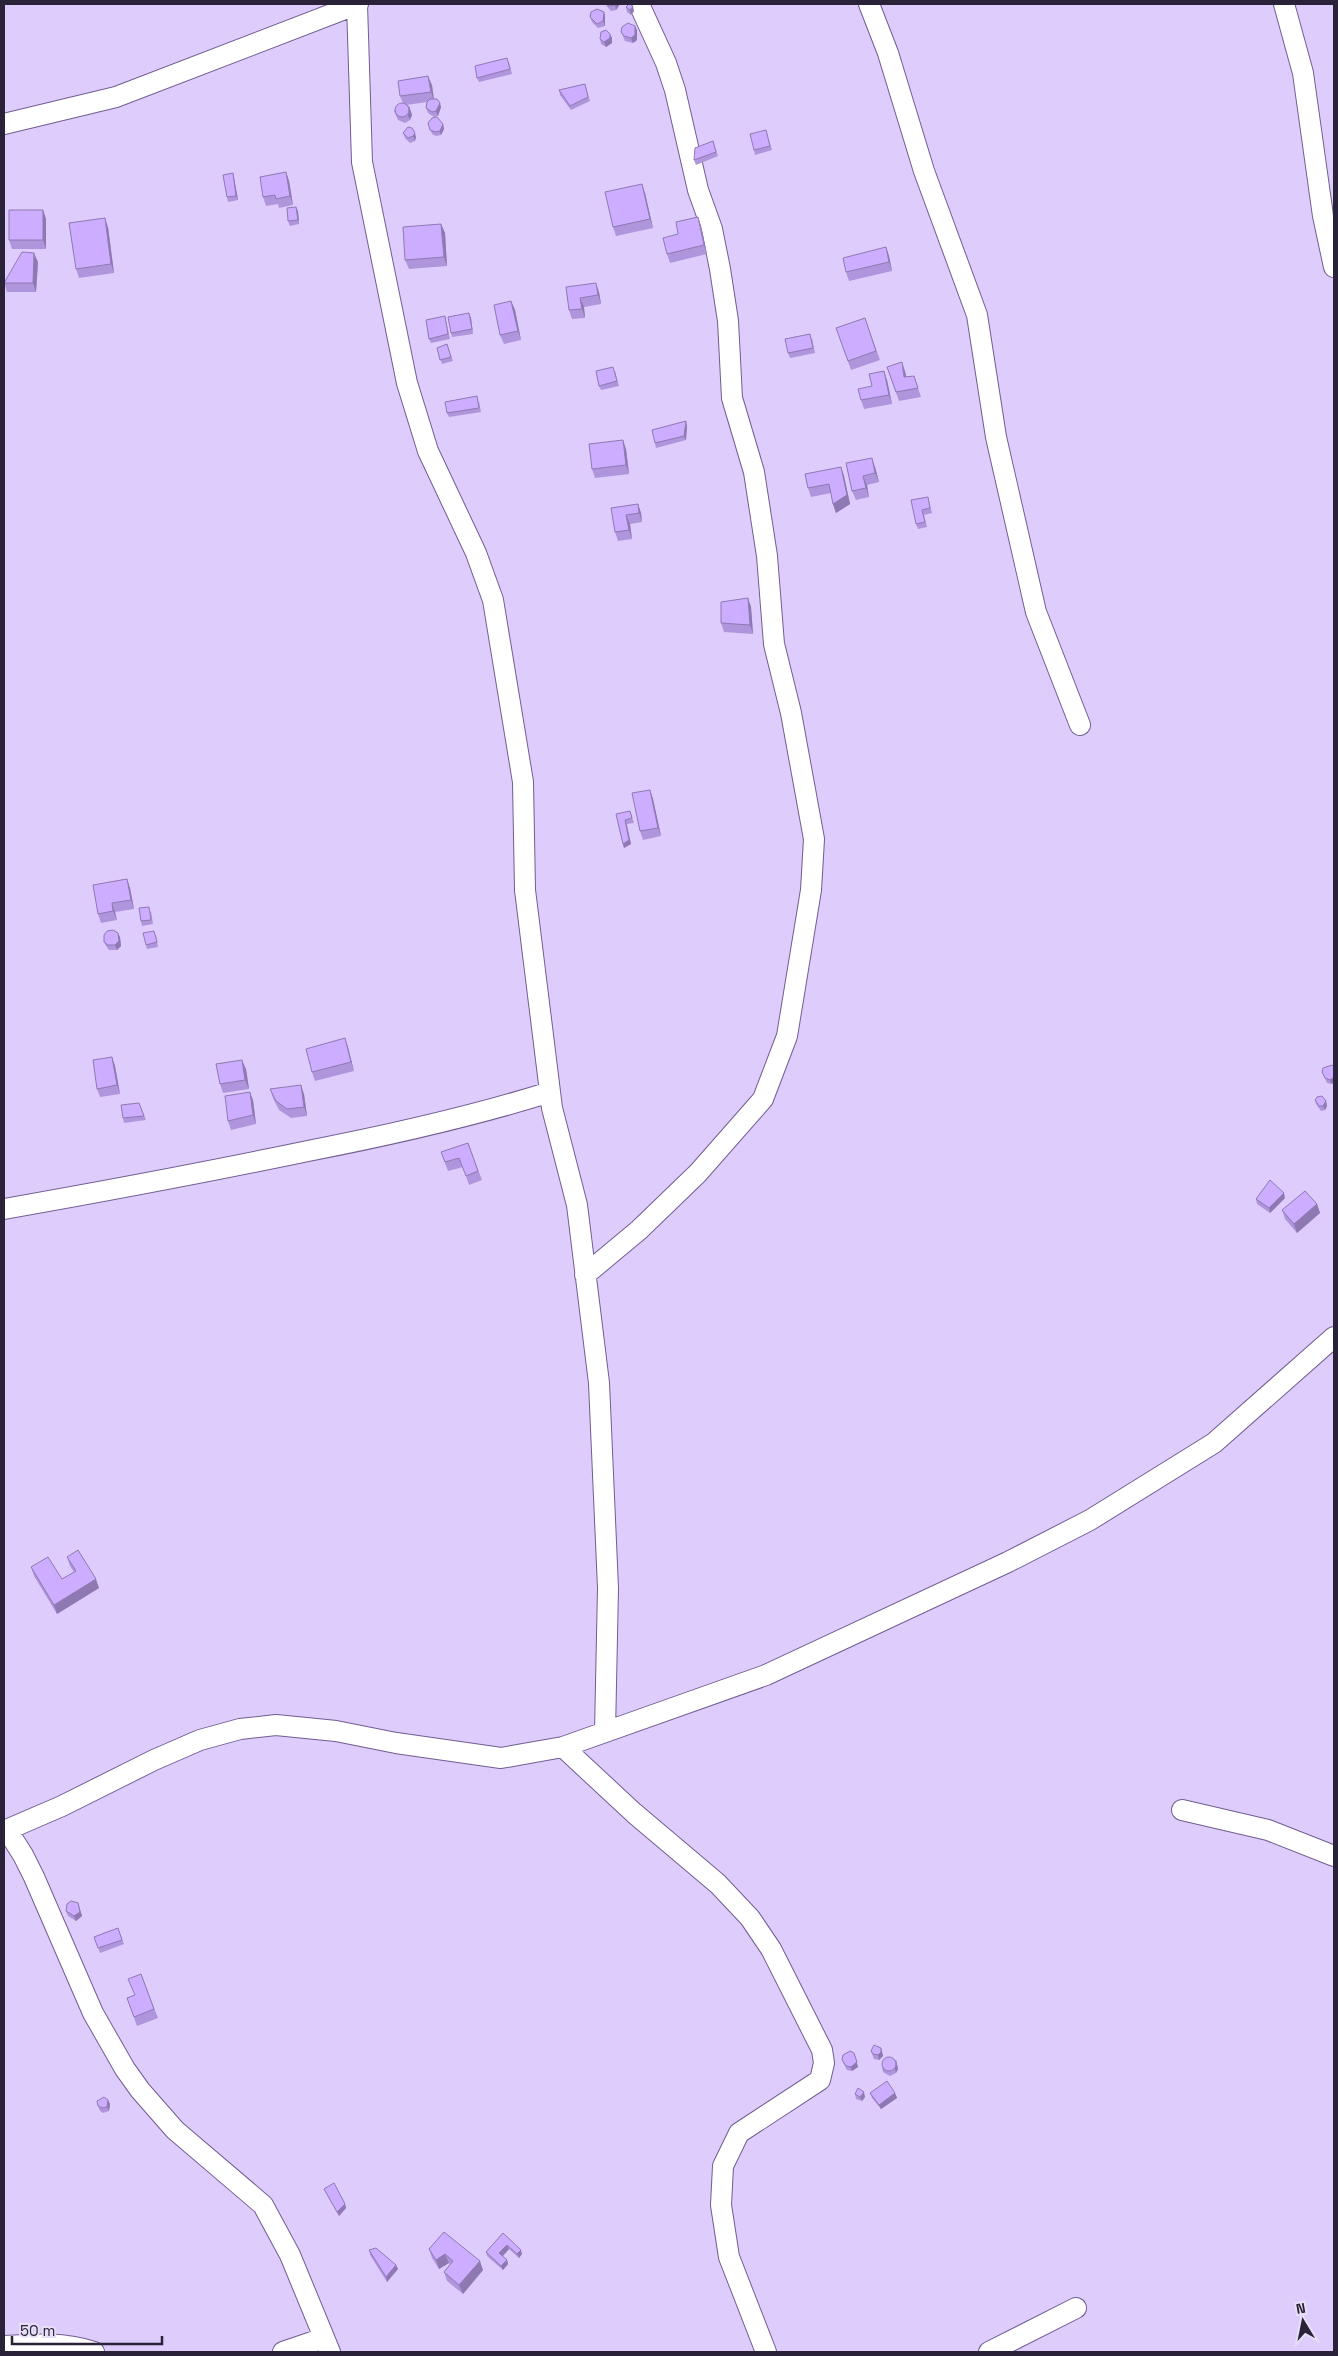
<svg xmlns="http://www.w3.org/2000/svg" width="1338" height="2356" font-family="'Space Grotesk',sans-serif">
<rect width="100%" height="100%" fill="#decdfc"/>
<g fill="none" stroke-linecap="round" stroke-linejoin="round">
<g stroke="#715d91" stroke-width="22">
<path id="minor" d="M 357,4 L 362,162 L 407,383 L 428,451 L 476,553 L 493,600 L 523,782 L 525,890 L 552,1108 L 577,1205 L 599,1383 L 608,1588 L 605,1732
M 869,4 L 888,53 L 924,171 L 977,315 L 996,437 L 1036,612 L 1080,725
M 1284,4 L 1303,73 L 1323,216 L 1334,267
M 4,124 L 116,97 L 358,4
M 4,1209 C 106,1191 207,1172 308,1151 C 390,1135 471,1117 550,1092
M 585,1275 L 639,1230 L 698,1173 L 763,1099 L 787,1036 L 811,890 L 814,839 L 791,713 L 774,644 L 767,556 L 754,472 L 732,398 L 728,321 L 720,269 L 712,229 L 698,190 L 675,90 L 666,63 L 639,4
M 563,1747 L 634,1813 L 718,1884 L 750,1918 L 771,1949 L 822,2050 L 824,2063 L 820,2080 L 739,2133 L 723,2166 L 721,2205 L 729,2257 L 766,2352
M 1182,1810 L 1268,1830 L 1334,1856
M 7,1830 L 23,1855 L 34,1877 L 93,2013 L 125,2069 L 140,2090 L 175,2130 L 263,2205 L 290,2255 L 330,2352
M 4,1831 L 62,1806 L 154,1760 L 200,1740 L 240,1729 L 276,1725 L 336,1731 L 396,1743 L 501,1758 L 563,1747 L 766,1675 L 1008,1562 L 1090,1520 L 1214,1443 L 1334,1337
M 4,2346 C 34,2344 65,2342 94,2352
M 283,2352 L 324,2338
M 989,2352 L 1076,2308"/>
</g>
<use href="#minor" stroke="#fff" stroke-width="20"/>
</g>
<path fill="#af95db" d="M 605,4 L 620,4 L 616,10 L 611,11 Z
M 626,7 L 634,11 L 631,15 L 627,12 Z
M 604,12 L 605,16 L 605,26 L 598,28 L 592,22 L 590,17 Z
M 637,30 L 637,40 L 633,43 L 625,41 L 621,32 Z
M 612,38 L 612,43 L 606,47 L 601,44 L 600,39 Z
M 509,62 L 512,74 L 479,82 L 477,78 Z
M 585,84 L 590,101 L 571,110 L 560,95 L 559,90 Z
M 432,85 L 434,99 L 441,107 L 438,116 L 434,117 L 428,113 L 426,108 L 427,102 L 406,105 L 409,106 L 412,115 L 410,120 L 405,123 L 398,120 L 394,111 L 403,103 L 400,96 Z
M 428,123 L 443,124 L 444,129 L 441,135 L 436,136 L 432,134 Z
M 766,130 L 772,150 L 755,155 L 754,150 Z
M 403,133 L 416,137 L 415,141 L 410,143 L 405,138 Z
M 713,141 L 718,156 L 696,165 L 694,160 Z
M 286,172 L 289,181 L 293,205 L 279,208 L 278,204 L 266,206 L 263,197 Z
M 234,178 L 238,200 L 228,202 L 227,197 Z
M 645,193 L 653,228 L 616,236 L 613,227 Z
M 43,210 L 46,219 L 46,249 L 12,249 L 9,240 Z
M 298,211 L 299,224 L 290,226 L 288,221 Z
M 698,217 L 701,226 L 707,254 L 670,263 L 667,254 L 678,234 Z
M 441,224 L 445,233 L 447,266 L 409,269 L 405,260 Z
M 108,227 L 114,273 L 79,278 L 76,269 Z
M 886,247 L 889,256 L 892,271 L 849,281 L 846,272 Z
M 38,262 L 36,292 L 7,292 L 4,282 Z
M 566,287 L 599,292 L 601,304 L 584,307 L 585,318 L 572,319 L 569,310 Z
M 511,301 L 515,310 L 521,340 L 504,344 L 500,335 Z
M 445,316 L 450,339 L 431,343 L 429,339 Z
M 471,318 L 473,334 L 452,337 L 451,333 Z
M 865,318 L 880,360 L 851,370 L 836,328 Z
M 812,338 L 815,353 L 790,358 L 788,353 Z
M 447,344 L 453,361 L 442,364 L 437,348 Z
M 887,367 L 905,371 L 906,377 L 914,376 L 921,397 L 899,401 Z
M 615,371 L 619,386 L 601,390 L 599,386 Z
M 887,380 L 892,404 L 864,409 L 861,400 L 872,386 Z
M 479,401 L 481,412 L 449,417 L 447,413 Z
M 687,426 L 686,440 L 656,448 L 655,443 Z
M 626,449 L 629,474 L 595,478 L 592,469 Z
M 846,463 L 875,467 L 879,482 L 867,485 L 869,497 L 856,500 L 852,491 Z
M 841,467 L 844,476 L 850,504 L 836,513 L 833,504 L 831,493 L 811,497 L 808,488 Z
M 928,497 L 932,513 L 924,515 L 927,527 L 918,529 L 916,524 Z
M 638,504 L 641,513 L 642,522 L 630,524 L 632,539 L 618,541 L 615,532 L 611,508 Z
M 748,598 L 751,607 L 753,634 L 724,632 L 721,623 Z
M 650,790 L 653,799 L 661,836 L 643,840 L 640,831 Z
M 630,811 L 634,823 L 627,824 L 631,844 L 624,848 L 616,814 Z
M 127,879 L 130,888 L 134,909 L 115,912 L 117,920 L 101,923 L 98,914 Z
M 151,911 L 153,924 L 142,926 L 141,921 Z
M 156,935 L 158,947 L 147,949 L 146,945 Z
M 120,937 L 121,946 L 117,950 L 109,950 L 106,946 L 104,942 Z
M 345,1038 L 354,1071 L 315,1081 L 312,1072 Z
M 112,1057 L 115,1066 L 120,1094 L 100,1097 L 97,1089 Z
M 1334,1067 L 1332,1084 L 1327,1083 L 1322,1072 Z
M 246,1069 L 249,1089 L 223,1093 L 220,1084 Z
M 270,1089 L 304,1094 L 307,1116 L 291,1118 L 279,1110 L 273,1098 Z
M 253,1100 L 256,1124 L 231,1130 L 228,1121 Z
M 1315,1100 L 1326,1101 L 1327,1106 L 1325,1110 L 1321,1111 L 1316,1104 Z
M 139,1103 L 146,1120 L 124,1123 L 123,1118 Z
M 468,1143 L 482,1180 L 469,1185 L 463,1167 L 448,1171 L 441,1152 Z
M 1285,1198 L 1270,1213 L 1257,1204 L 1256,1199 Z
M 1317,1204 L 1320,1213 L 1297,1233 L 1285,1219 L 1282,1210 Z
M 67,1557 L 99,1588 L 57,1614 L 34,1576 L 31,1567 L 62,1579 L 74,1572 L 70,1566 Z
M 78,1903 L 82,1916 L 76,1921 L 68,1916 L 66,1911 Z
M 118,1928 L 124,1944 L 100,1953 L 94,1937 Z
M 141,1974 L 158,2018 L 137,2026 L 127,1998 L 135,1995 Z
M 881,2048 L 883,2056 L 879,2060 L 874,2059 L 871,2051 Z
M 854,2053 L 858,2067 L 852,2071 L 847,2070 L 842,2060 Z
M 896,2060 L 898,2069 L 896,2073 L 890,2076 L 883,2072 L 882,2067 Z
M 870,2093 L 895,2093 L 897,2098 L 881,2109 L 872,2098 Z
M 855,2094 L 865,2097 L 862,2101 L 856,2099 Z
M 108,2100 L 110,2104 L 109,2111 L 103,2113 L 100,2111 L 98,2106 Z
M 324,2189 L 345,2204 L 346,2208 L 339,2216 L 326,2193 Z
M 444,2232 L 483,2270 L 463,2294 L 447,2281 L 444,2272 L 450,2264 L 449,2263 L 439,2269 L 432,2258 L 429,2249 Z
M 503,2233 L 522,2254 L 519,2258 L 509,2249 L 503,2256 L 507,2260 L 508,2264 L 503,2270 L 487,2256 L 486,2252 Z
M 369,2250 L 396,2265 L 398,2269 L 387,2282 L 370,2255 Z"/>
<path fill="#8f79b2" d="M 616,4 L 620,4 L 616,10 L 615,5 Z
M 633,6 L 634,11 L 631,15 L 630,10 Z
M 604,12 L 605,16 L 605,26 L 603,21 Z
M 635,26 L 637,30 L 637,40 L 633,43 L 631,38 Z
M 610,34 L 612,38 L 612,43 L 606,47 L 604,42 Z
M 428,76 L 432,85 L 434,101 L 431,92 Z
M 440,103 L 441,107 L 438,116 L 436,111 Z
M 409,106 L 412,115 L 410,120 L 408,116 Z
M 443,124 L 444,129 L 441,135 L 440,131 Z
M 415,133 L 416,137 L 415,141 L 413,136 Z
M 286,172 L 289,181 L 293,205 L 290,196 Z
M 233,173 L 234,178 L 238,200 L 236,196 Z
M 642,184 L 645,193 L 653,228 L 650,219 Z
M 296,207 L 298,211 L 299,224 L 298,220 Z
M 43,210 L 46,219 L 46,249 L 43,240 Z
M 698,217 L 701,226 L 707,254 L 704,245 Z
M 105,218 L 108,227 L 114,273 L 111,264 Z
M 441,224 L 445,233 L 447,266 L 444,257 Z
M 886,247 L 889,256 L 892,271 L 889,262 Z
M 34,253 L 38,262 L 36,292 L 33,283 Z
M 596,283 L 599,292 L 601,304 L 598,295 Z
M 580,298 L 584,307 L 585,318 L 582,309 Z
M 511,301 L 515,310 L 521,340 L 518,331 Z
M 469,313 L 471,318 L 473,334 L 472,329 Z
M 902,362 L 905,371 L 908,386 L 904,377 Z
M 884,371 L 887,380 L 892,404 L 889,395 Z
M 686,421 L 687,426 L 686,440 L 684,436 Z
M 623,440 L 626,449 L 629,474 L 626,465 Z
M 872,458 L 875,467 L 879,482 L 875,473 Z
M 841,467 L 844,476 L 850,504 L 836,513 L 833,504 Z
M 863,476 L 867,485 L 869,497 L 866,488 Z
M 638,504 L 641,513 L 642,522 L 639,513 Z
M 626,515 L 630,524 L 632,539 L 629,530 Z
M 748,598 L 751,607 L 753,634 L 750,625 Z
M 650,790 L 653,799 L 661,836 L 658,828 Z
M 625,820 L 631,844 L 624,848 L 623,844 Z
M 127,879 L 130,888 L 134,909 L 131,900 Z
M 112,903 L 115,912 L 117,920 L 113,911 Z
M 118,933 L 120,937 L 121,946 L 117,950 L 115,945 Z
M 345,1038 L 348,1047 L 354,1071 L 351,1062 Z
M 112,1057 L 115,1066 L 120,1094 L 117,1085 Z
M 242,1060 L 246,1069 L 249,1089 L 245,1080 Z
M 1334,1077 L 1334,1082 L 1332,1084 L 1330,1080 Z
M 301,1085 L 304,1094 L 307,1116 L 304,1107 Z
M 250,1092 L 253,1100 L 256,1124 L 253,1115 Z
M 1326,1101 L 1327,1106 L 1325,1110 L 1323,1106 Z
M 1284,1193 L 1285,1198 L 1270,1213 L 1269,1208 Z
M 1317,1204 L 1320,1213 L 1297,1233 L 1294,1224 Z
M 96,1579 L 99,1588 L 57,1614 L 54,1605 Z
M 78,1903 L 82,1916 L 76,1921 L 74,1916 Z
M 881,2048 L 883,2056 L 879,2060 L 878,2055 Z
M 854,2053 L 858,2067 L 852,2071 L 851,2067 Z
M 896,2060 L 898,2069 L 896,2073 L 895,2069 Z
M 864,2092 L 865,2097 L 862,2101 L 860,2097 Z
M 895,2093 L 897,2098 L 881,2109 L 879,2105 Z
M 108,2100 L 110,2104 L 109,2111 L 107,2107 Z
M 345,2204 L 346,2208 L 339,2216 L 337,2212 Z
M 507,2245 L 509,2249 L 501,2258 L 499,2253 Z
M 521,2250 L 522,2254 L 519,2258 L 517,2254 Z
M 445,2254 L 449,2263 L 439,2269 L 436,2260 Z
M 507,2260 L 508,2264 L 503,2270 L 501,2266 Z
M 480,2261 L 483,2270 L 463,2294 L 459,2285 Z
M 396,2265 L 398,2269 L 387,2282 L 386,2277 Z"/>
<path fill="#ccadff" stroke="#8f79b2" d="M 607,4 L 616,4 L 615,5 L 609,6 Z
M 629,4 L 633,6 L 630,10 L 626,7 Z
M 597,9 L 604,12 L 603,21 L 597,24 L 590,17 L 591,12 Z
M 628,23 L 635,26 L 635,35 L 631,38 L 624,36 L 621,32 L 622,27 Z
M 606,30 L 610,34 L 610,38 L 604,42 L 600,39 L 601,32 Z
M 507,58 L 510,69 L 477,78 L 475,66 Z
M 428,76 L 431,92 L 400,96 L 398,81 Z
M 585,84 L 588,97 L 570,106 L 559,90 Z
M 430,99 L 437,99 L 440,103 L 436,111 L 432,112 L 426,108 L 427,102 Z
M395 110a7 7 0 1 1 14 0a7 7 0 1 1-14 0Z
M 437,117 L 443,124 L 440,131 L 435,132 L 430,130 L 428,123 L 432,118 Z
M 408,127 L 412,128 L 415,133 L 413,136 L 408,138 L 403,133 Z
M 766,130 L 770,146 L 754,150 L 750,134 Z
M 713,141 L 716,152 L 694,160 L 695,148 Z
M 286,172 L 290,196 L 276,199 L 275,195 L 263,197 L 260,177 Z
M 233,173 L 236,196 L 227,197 L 223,175 Z
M 642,184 L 650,219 L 613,227 L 605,192 Z
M 296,207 L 298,220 L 288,221 L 287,208 Z
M 9,210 L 43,210 L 43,240 L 9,240 Z
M 698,217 L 704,245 L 667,254 L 663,238 L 678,234 L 676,222 Z
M 105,218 L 111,264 L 76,269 L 69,223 Z
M 441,224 L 444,257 L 405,260 L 403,227 Z
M 886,247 L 889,262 L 846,272 L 843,258 Z
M 22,252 L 34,253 L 33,283 L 4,283 Z
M 596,283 L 598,295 L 580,298 L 582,309 L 569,310 L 566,287 Z
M 511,301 L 518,331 L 500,335 L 494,305 Z
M 469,313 L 472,329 L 451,333 L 448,317 Z
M 445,316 L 448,334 L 429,339 L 426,320 Z
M 865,318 L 876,351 L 848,361 L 836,328 Z
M 810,334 L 813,348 L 788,353 L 785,339 Z
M 447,344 L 451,357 L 440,360 L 437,348 Z
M 902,362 L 904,377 L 914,376 L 918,388 L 896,392 L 887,367 Z
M 613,367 L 617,381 L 599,386 L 596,371 Z
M 884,371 L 889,395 L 861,400 L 858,389 L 872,386 L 869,374 Z
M 477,396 L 479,408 L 447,413 L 445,402 Z
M 686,421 L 684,436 L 655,443 L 652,430 Z
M 623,440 L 626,465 L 592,469 L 589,444 Z
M 872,458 L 875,473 L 863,476 L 866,488 L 852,491 L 846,463 Z
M 841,467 L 847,495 L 833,504 L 829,484 L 808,488 L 805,474 Z
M 928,497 L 930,508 L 922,510 L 925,522 L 916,524 L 911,500 Z
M 638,504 L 639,513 L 626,515 L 629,530 L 615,532 L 611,508 Z
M 748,598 L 750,625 L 721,623 L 721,602 Z
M 650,790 L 658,828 L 640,831 L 632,793 Z
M 630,811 L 632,818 L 625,820 L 629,840 L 623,844 L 616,814 Z
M 127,879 L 131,900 L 112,903 L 113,911 L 98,914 L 93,885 Z
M 149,907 L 151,920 L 141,921 L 139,908 Z
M 113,930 L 118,933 L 119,941 L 115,945 L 108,945 L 104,942 L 104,935 L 107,931 Z
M 154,931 L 157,942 L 146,945 L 143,933 Z
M 345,1038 L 351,1062 L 312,1072 L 306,1049 Z
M 112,1057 L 117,1085 L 97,1089 L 93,1060 Z
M 242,1060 L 245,1080 L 220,1084 L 216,1064 Z
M 1332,1065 L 1334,1067 L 1334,1077 L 1330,1080 L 1325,1078 L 1322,1072 L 1323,1068 Z
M 301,1085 L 304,1107 L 287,1109 L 276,1101 L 270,1089 Z
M 250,1092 L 253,1115 L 228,1121 L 225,1096 Z
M 1322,1096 L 1326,1101 L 1323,1106 L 1319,1106 L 1315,1100 L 1317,1097 Z
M 139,1103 L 144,1116 L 123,1118 L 121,1105 Z
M 468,1143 L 478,1171 L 466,1176 L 459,1158 L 445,1162 L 441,1152 Z
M 1270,1180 L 1284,1193 L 1269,1208 L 1256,1199 Z
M 1305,1191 L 1317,1204 L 1294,1224 L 1282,1210 Z
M 78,1550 L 96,1579 L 54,1605 L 31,1567 L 48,1557 L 62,1579 L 76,1571 L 67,1557 Z
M 71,1901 L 78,1903 L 80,1912 L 74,1916 L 66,1911 L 67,1904 Z
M 118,1928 L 122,1940 L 98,1948 L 94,1937 Z
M 141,1974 L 154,2009 L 134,2017 L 127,1998 L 135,1995 L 128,1979 Z
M 874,2045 L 881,2048 L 881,2052 L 878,2055 L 873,2054 L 871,2051 Z
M 850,2051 L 854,2053 L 857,2062 L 851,2067 L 846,2066 L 842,2060 L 843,2055 Z
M882 2064a7 7 0 1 1 14 0a7 7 0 1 1-14 0Z
M 887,2081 L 895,2093 L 879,2105 L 870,2093 Z
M 858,2088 L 864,2092 L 860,2097 L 855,2094 Z
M 104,2097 L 108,2100 L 107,2107 L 102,2108 L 98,2106 L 97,2101 Z
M 334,2183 L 345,2204 L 337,2212 L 324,2189 Z
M 444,2232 L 480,2261 L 459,2285 L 444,2272 L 453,2261 L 445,2254 L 436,2260 L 429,2249 Z
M 503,2233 L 521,2250 L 517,2254 L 507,2245 L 499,2253 L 507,2260 L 501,2266 L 486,2252 Z
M 376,2248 L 396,2265 L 386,2277 L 369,2250 Z"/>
<rect width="1338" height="2356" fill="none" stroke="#2a2238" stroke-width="10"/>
<g transform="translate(1303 2321) rotate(350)" stroke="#e7dff7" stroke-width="4" paint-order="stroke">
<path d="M0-4L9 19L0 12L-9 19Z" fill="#2a2238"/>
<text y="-8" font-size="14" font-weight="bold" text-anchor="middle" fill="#2a2238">N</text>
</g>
<path d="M12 2336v8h150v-8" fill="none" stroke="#2a2238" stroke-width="2.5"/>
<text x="20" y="2336" font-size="15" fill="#2a2238" stroke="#e7dff7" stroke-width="4" paint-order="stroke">50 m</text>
</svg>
